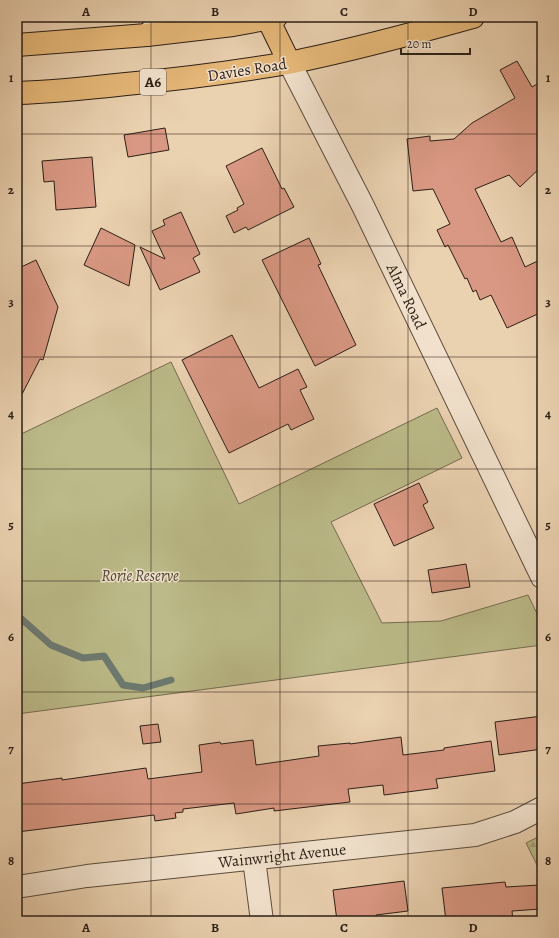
<svg xmlns="http://www.w3.org/2000/svg" width="559" height="938" font-family="Alegreya,serif">
<defs>
<pattern id="forest-firs" width="22" height="20" patternUnits="userSpaceOnUse"><rect width="22" height="20" fill="#bbba88"/><path d="M5 1l3.5 6h-7zM16 11l3.5 6h-7z" fill="#a19f75"/></pattern>
</defs>
<rect width="100%" height="100%" fill="#ead1b0"/>
<filter id="stains"><feTurbulence type="fractalNoise" baseFrequency=".005" numOctaves="4"/><feColorMatrix values="0 0 0 0 .2 0 0 0 0 .09 0 0 0 0 .02 0 0 0 .5 -.17"/></filter>
<radialGradient id="worn" r=".72"><stop offset=".6" stop-color="#630" stop-opacity="0"/><stop offset="1" stop-color="#630" stop-opacity=".3"/></radialGradient>
<path fill="url(#forest-firs)" stroke="#736c4f" d="M 542,835 L 542,875 L 526,843 Z"/>
<path fill="#bbba88" stroke="#736c4f" d="M 171,362 L 239,504 L 437,408 L 462,458 L 331,522 L 382,623 L 441,621 L 528,595 L 542,624 L 542,645 L 17,714 L 17,436 Z"/>
<g fill="none" stroke-linecap="round" stroke-linejoin="round">
<path stroke="#6c7a71" stroke-width="7" d="M 17,615 L 51,645 L 83,658 L 104,656 L 123,685 L 143,688 L 171,680"/>
</g>
<path fill="#d99883" stroke="#2b1f16" d="M 517,61 L 532,87 L 542,81 L 542,166 L 520,187 L 509,175 L 475,189 L 501,242 L 512,237 L 525,267 L 542,259 L 542,312 L 507,328 L 491,295 L 480,300 L 476,290 L 473,292 L 467,278 L 465,279 L 448,245 L 445,247 L 437,230 L 450,224 L 433,189 L 413,191 L 407,139 L 430,136 L 430,141 L 454,139 L 472,123 L 515,98 L 500,70 Z
M 165,128 L 169,150 L 128,157 L 124,135 Z
M 262,148 L 282,189 L 284,188 L 294,207 L 248,230 L 246,227 L 234,233 L 226,216 L 238,210 L 237,208 L 244,204 L 226,166 Z
M 92,157 L 96,207 L 56,210 L 54,181 L 44,182 L 42,161 Z
M 181,212 L 200,254 L 193,258 L 200,272 L 160,290 L 140,247 L 165,259 L 152,231 L 165,225 L 163,220 Z
M 101,228 L 135,245 L 129,286 L 84,265 Z
M 309,238 L 321,264 L 318,265 L 356,345 L 315,366 L 262,260 Z
M 36,260 L 58,307 L 43,360 L 40,359 L 17,404 L 17,269 Z
M 232,335 L 259,388 L 298,369 L 307,387 L 300,390 L 314,419 L 291,430 L 288,424 L 229,453 L 182,360 Z
M 419,483 L 428,502 L 423,505 L 434,528 L 394,546 L 374,504 Z
M 466,564 L 470,587 L 432,593 L 428,570 Z
M 542,716 L 542,749 L 499,755 L 495,722 Z
M 158,724 L 161,742 L 143,744 L 140,726 Z
M 401,737 L 403,755 L 444,750 L 444,748 L 491,741 L 495,771 L 436,779 L 438,788 L 384,795 L 383,785 L 348,789 L 350,802 L 274,811 L 274,808 L 236,814 L 234,803 L 183,809 L 183,812 L 175,813 L 176,818 L 155,821 L 154,815 L 17,832 L 17,784 L 62,778 L 62,780 L 146,768 L 148,779 L 202,772 L 199,745 L 220,742 L 221,744 L 253,740 L 256,765 L 319,756 L 318,746 L 350,743 L 350,744 Z
M 404,881 L 408,911 L 376,915 L 377,921 L 337,921 L 333,890 Z
M 505,882 L 506,887 L 539,885 L 540,909 L 512,911 L 513,921 L 446,921 L 442,888 Z"/>
<g fill="none" stroke-linecap="round" stroke-linejoin="round">
<g stroke="#5b4c3c" stroke-width="24">
<path id="street" d="M 289,62 L 363,206 L 542,577
M 254,859 L 262,921
M 17,887 L 87,876 L 475,835 L 515,822 L 542,808"/>
</g>
<g stroke="#2b1f16" stroke-width="24">
<path id="secondary" d="M 147,35 L 167,17"/>
</g>
<g stroke="#2b1f16" stroke-width="24">
<path id="highway" d="M 268,19 L 289,62
M 17,45 L 147,35 L 233,25 L 276,17
M 17,93 C 53,92 90,88 126,84 C 180,79 234,72 288,63 C 350,51 412,34 473,17"/>
</g>
<use href="#street" stroke="#f1e1cc" stroke-width="22"/>
<use href="#secondary" stroke="#f1e1cc" stroke-width="22"/>
<use href="#highway" stroke="#e5b878" stroke-width="22"/>
</g>
<path fill="none" stroke="#2b1f16" stroke-width="1" stroke-opacity="0.55" d="M 151,17 L 151,921M 280,17 L 280,921M 408,17 L 408,921M 17,134 L 542,134M 17,246 L 542,246M 17,357 L 542,357M 17,469 L 542,469M 17,581 L 542,581M 17,692 L 542,692M 17,804 L 542,804"/>
<g text-anchor="middle" stroke-width="3" stroke-linejoin="round" paint-order="stroke">
<rect fill="#f1e1cc" stroke="#66594d" stroke-width="1" x="140" y="69" width="26" height="26" rx="3"/>
<g font-size="15" font-weight="bold" fill="#2b1f16">
<text x="153" y="87">A6</text>
</g>
<g font-size="16" fill="#2b1f16" stroke="#f1e1cc">
<text transform="translate(247 69) rotate(-9)" y="6">Davies Road</text>
<text transform="translate(407 296) rotate(64)" y="6">Alma Road</text>
<text transform="translate(282 855) rotate(-6)" y="6">Wainwright Avenue</text>
</g>
<g font-size="16" font-style="italic" fill="#4f4632" stroke="#f1e1cc">
<text x="140" y="581">Rorie Reserve</text>
</g>
</g>
<rect width="559" height="938" fill="none" stroke="#ead1b0" stroke-width="44"/>
<path d="M401 48v6h69v-6" fill="none" stroke="#2b1f16" stroke-width="2"/>
<text x="407" y="48" font-size="12" fill="#2b1f16" stroke="#f1e1cc" stroke-width="3" paint-order="stroke">20 m</text>
<rect x="22" y="22" width="515" height="894" fill="none" stroke="#2b1f16" stroke-width="1.5"/>
<g font-size="13" text-anchor="middle" font-weight="bold" fill="#2b1f16">
<text x="86" y="16">A</text>
<text x="215" y="16">B</text>
<text x="344" y="16">C</text>
<text x="473" y="16">D</text>
<text x="11" y="82">1</text>
<text x="548" y="82">1</text>
<text x="11" y="194">2</text>
<text x="548" y="194">2</text>
<text x="11" y="306">3</text>
<text x="548" y="306">3</text>
<text x="11" y="418">4</text>
<text x="548" y="418">4</text>
<text x="11" y="529">5</text>
<text x="548" y="529">5</text>
<text x="11" y="641">6</text>
<text x="548" y="641">6</text>
<text x="11" y="753">7</text>
<text x="548" y="753">7</text>
<text x="11" y="865">8</text>
<text x="548" y="865">8</text>
<text x="86" y="932">A</text>
<text x="215" y="932">B</text>
<text x="344" y="932">C</text>
<text x="473" y="932">D</text>
</g>
<rect width="100%" height="100%" filter="url(#stains)"/>
<rect width="100%" height="100%" fill="url(#worn)"/>
</svg>
